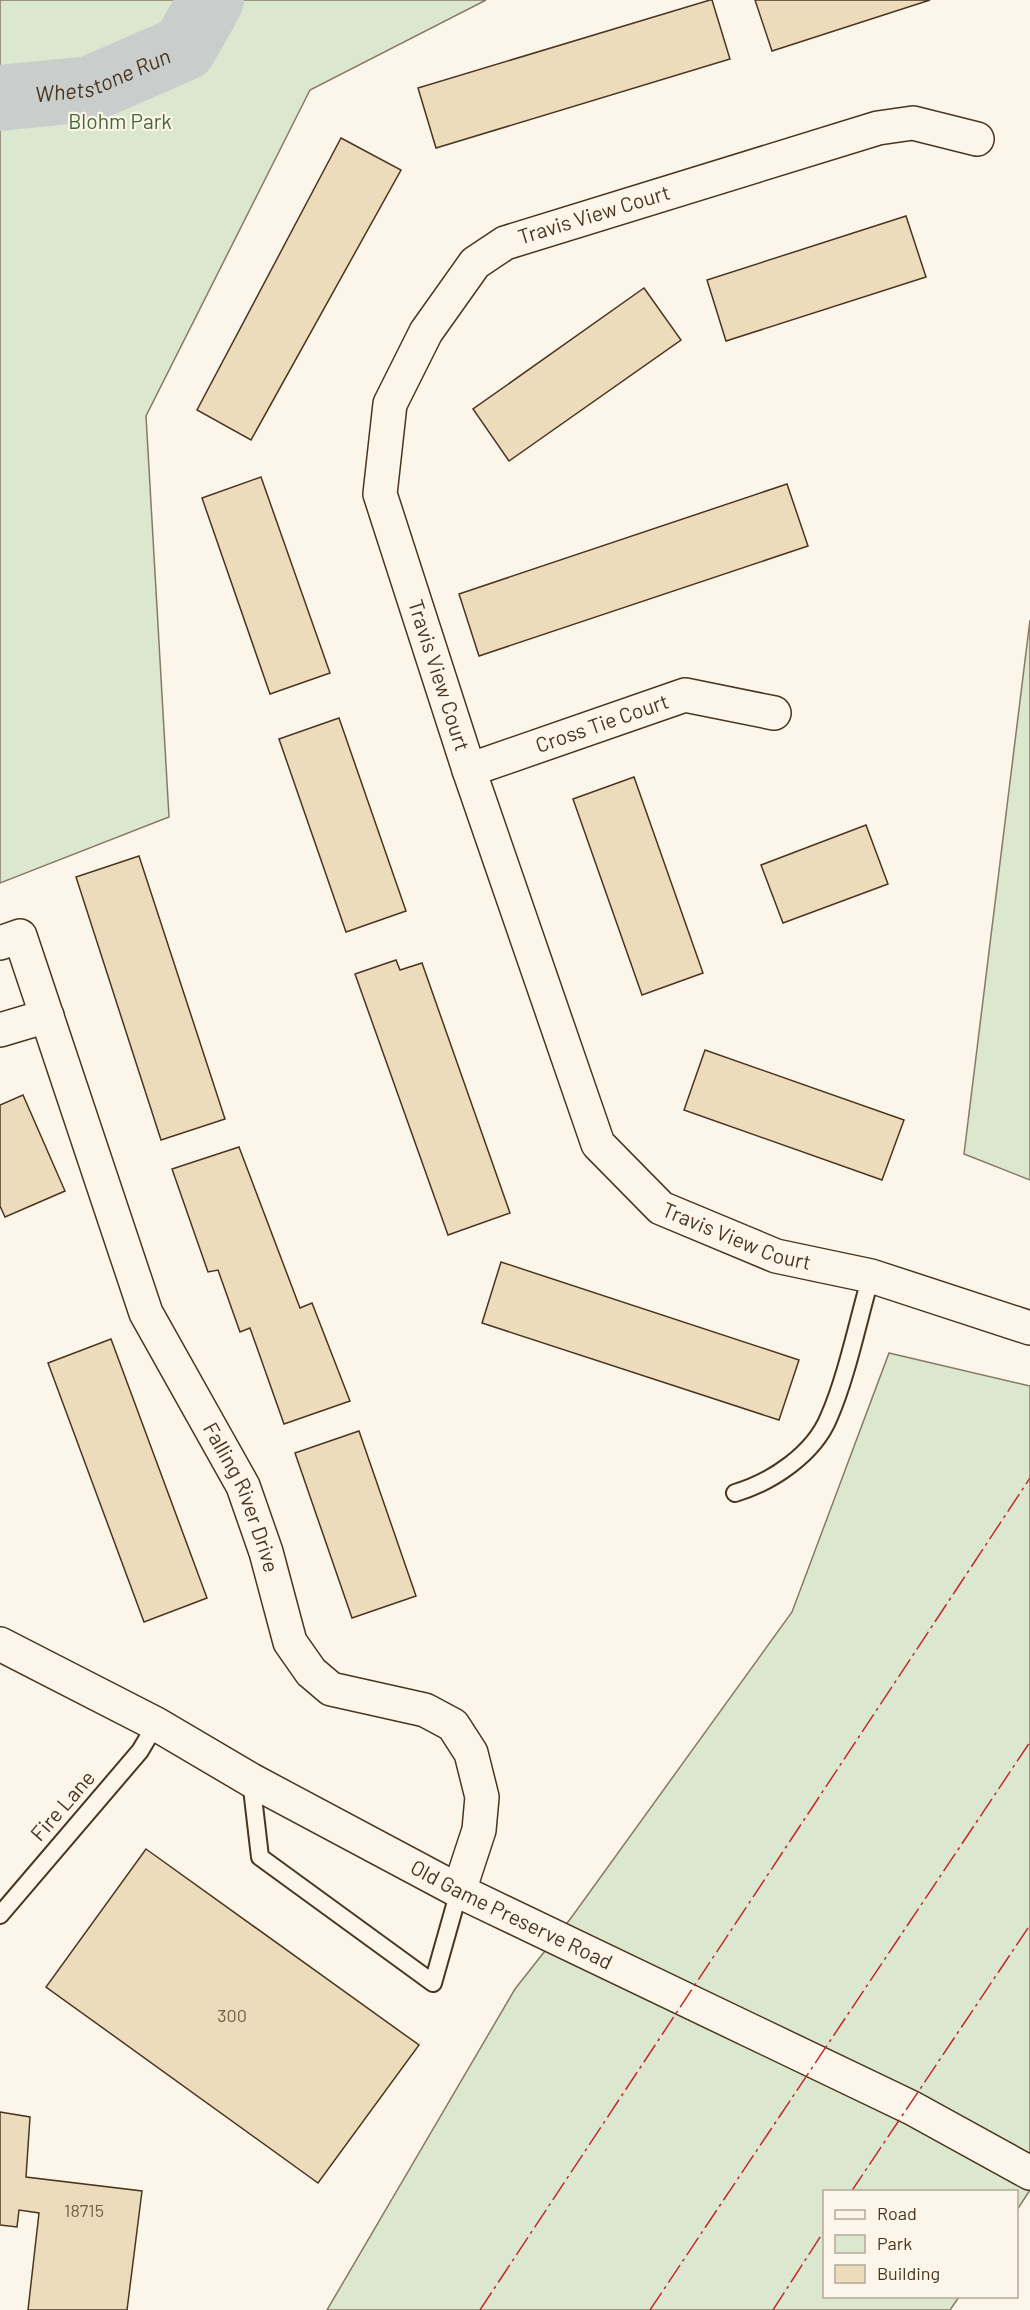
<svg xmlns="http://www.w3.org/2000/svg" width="1030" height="2310" font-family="Barlow,sans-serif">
<rect width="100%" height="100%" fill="#fbf6e9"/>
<path fill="#dce7d0" stroke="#887966" stroke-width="1.5" d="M 0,0 L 486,0 L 310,90 L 146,416 L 169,817 L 0,883 Z
M 1030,620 L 1030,1180 L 964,1154 Z
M 889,1353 L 1030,1386 L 1030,2190 L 1017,2210 L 1016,2192 L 824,2192 L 824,2296 L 959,2297 L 950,2310 L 327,2310 L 515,1989 L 571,1918 L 792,1612 Z"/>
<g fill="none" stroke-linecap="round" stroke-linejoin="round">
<path stroke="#c9cecd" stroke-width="66" id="s1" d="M 0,98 L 90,89 L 184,48 L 211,0"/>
</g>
<path fill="#ecdcbc" stroke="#4a3520" stroke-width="1.5" d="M 710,0 L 712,0 L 730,59 L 436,148 L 418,88 Z
M 755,0 L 930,0 L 772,51 Z
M 341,138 L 401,170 L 251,440 L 197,410 Z
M 906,216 L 926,277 L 726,341 L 707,280 Z
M 644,288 L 681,340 L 509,461 L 473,409 Z
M 261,477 L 330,673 L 270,694 L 202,498 Z
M 787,484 L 808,546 L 479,656 L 459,594 Z
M 339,718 L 406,911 L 346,932 L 279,739 Z
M 634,777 L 703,973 L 642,995 L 573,799 Z
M 866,825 L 888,884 L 783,923 L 761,865 Z
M 139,856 L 225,1119 L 161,1140 L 76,877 Z
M 396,960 L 400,970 L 422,963 L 510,1213 L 448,1235 L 355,974 Z
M 705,1050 L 904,1120 L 882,1180 L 684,1110 Z
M 23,1095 L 65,1191 L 5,1217 L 0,1206 L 0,1105 Z
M 239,1147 L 300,1308 L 312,1303 L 350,1401 L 284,1424 L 250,1328 L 240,1332 L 218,1270 L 208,1272 L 172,1169 Z
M 501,1262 L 799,1360 L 779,1420 L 482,1323 Z
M 111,1339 L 207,1598 L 144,1622 L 48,1363 Z
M 359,1431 L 416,1596 L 352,1618 L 295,1453 Z
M 146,1849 L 419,2045 L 318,2183 L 46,1987 Z
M 0,2112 L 30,2117 L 26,2177 L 142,2191 L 127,2310 L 28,2310 L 39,2213 L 19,2210 L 17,2227 L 0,2225 Z"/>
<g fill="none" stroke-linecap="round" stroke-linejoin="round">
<g stroke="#4a3520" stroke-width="20">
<path id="service" d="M 735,1493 C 772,1482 814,1454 829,1417 C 847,1376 858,1320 871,1276
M 251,1780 L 260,1857 L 433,1983 L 459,1891
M 0,1915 L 140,1751 L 156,1724"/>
</g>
<g stroke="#4a3520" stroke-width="36">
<g id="minor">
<path id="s2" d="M 977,139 L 913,123 L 878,128 L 505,243 L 475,263 L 426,332 L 390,404 L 380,494 L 469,770 L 598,1144 L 661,1208 L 776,1256 L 871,1276 L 1030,1328"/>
<path id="s3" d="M 469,770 L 685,695 L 774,713"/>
<path id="s4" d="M 0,943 L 20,936 L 146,1313 L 243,1486 L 266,1552 L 290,1642 L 311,1672 L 331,1689 L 425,1710 L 453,1725 L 471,1753 L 482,1797 L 479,1830 L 459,1891"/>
<path d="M 0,1030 L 47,1016"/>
<path id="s5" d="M 0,1644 L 156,1724 L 251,1780 L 459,1891 L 912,2108 L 1030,2173"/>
</g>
</g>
<use href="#service" stroke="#fbf6e9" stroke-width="16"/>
<use href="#minor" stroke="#fbf6e9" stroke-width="33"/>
<path stroke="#c62828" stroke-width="1.5" stroke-dasharray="21 4.5 3 4.5" stroke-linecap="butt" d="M 851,2192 L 1030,1925
M 480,2310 L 1030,1478
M 650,2310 L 1030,1742
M 773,2310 L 824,2231"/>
</g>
<g text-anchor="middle" stroke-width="4.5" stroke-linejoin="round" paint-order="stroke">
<g font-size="18" fill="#725f47">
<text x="232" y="2022">300</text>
<text x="84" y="2217">18715</text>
</g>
<g font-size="21" fill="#436837" stroke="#fbf6e9">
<text x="120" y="129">Blohm Park</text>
</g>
<g font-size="21" fill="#4a3520" stroke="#fbf6e9">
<text transform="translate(594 215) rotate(-17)" y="7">Travis View Court</text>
<text dy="7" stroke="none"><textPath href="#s2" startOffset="974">Travis View Court</textPath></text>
<text dy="7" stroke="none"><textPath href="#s3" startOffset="141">Cross Tie Court</textPath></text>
<text dy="7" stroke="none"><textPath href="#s2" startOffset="1640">Travis View Court</textPath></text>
<text dy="7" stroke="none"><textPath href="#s4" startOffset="627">Falling River Drive</textPath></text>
<text transform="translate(63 1806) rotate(-49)" y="7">Fire Lane</text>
<text dy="7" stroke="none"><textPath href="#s5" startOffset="579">Old Game Preserve Road</textPath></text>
</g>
<g font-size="22" font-style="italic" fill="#4a3520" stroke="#fbf6e9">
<text dy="8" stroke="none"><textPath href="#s1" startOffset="106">Whetstone Run</textPath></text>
</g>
</g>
<rect x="823" y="2190" width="195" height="108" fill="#fbf6e9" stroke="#b4a999" stroke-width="1.5"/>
<rect x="835" y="2210" width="30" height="9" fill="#fbf6e9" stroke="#b4a999" stroke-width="1.5"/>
<text x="877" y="2220" font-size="18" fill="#4a3520">Road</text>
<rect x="835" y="2235" width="30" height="18" fill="#dce7d0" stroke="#b4a999" stroke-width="1.5"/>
<text x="877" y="2250" font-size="18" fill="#4a3520">Park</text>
<rect x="835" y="2265" width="30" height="18" fill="#ecdcbc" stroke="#b4a999" stroke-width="1.5"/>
<text x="877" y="2280" font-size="18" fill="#4a3520">Building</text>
</svg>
